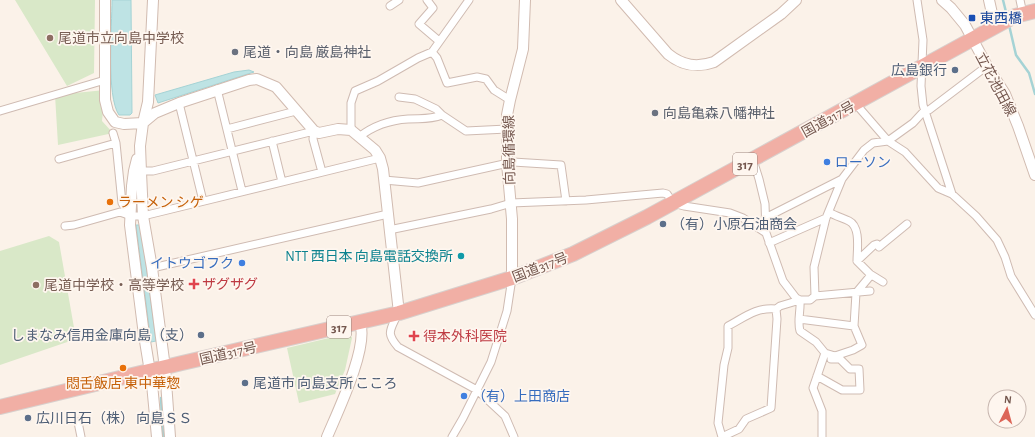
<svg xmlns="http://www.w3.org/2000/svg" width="1035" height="437" font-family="'Alegreya Sans','Noto Sans JP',sans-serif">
<rect width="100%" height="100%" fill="#fbf2e9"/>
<path fill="#d9e8c8" d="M 15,0 L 95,0 L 94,73 L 67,86 Z
M 105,90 L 102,121 L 113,133 L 58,145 L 55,95 Z
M 49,236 L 59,242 L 76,339 L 0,365 L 0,251 Z
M 350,333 L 352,338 L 345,370 L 335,394 L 299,403 L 287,348 Z"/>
<path fill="#bee3e4" stroke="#a5d3d5" d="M 112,0 L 131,0 L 132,113 L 130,115 L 119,115 C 106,96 112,26 112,0 Z
M 249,70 L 254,72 L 158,103 L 155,95 L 234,72 Z
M 136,225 L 141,225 L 156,341 L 151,342 Z"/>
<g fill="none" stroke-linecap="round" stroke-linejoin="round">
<path stroke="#a5d3d5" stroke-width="2.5" d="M 1003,0 L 1007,16
M 1009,25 L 1016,55 L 1029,73 L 1035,94
M 161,398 L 163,437"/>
<g stroke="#cfbbb2" stroke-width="9">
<path id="street" d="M 427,0 L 433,8 L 419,24 L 439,41
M 917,0 L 923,40 L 921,86 L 923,105 L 952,194
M 1020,0 L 1023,14
M 390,6 L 399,0
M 432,52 L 469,0
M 217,89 L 242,191
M 399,97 L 415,99 L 436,109 L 442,115 L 466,131 L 507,129
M 179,103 L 203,201
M 855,103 L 888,141 L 905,152 L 938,188 L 952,194 L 976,216 L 997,240 L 1005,257 L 1011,276 L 1035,315
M 0,111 L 105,80
M 227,129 L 296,111
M 351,130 L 351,103 L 355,91 L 378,81 L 418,58 L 432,52 L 437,58 L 447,83 L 477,77 L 486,79 L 494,90 L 510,100
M 113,133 L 116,143 L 122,203 L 130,215
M 359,137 C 373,126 391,120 408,119 C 421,118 429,120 442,115
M 272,141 L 282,182
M 59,159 L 116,143
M 753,160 L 759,179 L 765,204 L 766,233 L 783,281 L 796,298 L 800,300 L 810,300 L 815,296 L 814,267 L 826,218 L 842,179 L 864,150 L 873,143 L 888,141 L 913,123 L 925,110 L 929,110 L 987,66
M 137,171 L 153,171 L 314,131 L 313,139 L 322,172
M 384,180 L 418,183 L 513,162 L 561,165 L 566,201
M 829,212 C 835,216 843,218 849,221 C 861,227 857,250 857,261 L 870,274 L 883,282
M 765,218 L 842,179
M 65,226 L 74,225 L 120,212 L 131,216 L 143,216 L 380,158
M 389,230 L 491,209 L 511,203 L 586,200 L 663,193 L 667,194 L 673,203 L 684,206 L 730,213 L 743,218 L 766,233
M 769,243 L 826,218
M 857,261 L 874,245 L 877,244 L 879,247 L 907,224
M 152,268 L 388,214
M 815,296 L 870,291
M 776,309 C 756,307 745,317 728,326 L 728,348 L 724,365 L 718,423 L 722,437 L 739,429 L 746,419 L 771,408 L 777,319 L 776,309 L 780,306 L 800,300 C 801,310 797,321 800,331 L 816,342 L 825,353 L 813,388 L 822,411 L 822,437
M 398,313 C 391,330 385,332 398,347 L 477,390 L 505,416 L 514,437
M 799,319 L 854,326 L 862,345 L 853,350 L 835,356 L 825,353
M 854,326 L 856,293 L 871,275
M 817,376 L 842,390 L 860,390 L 859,369 L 850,369 L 840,359 L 831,359
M 78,422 L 81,437
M 452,437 L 463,418 L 491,362 L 507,311 L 512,278"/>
</g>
<g stroke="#d1bbb0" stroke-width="12">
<path id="secondary" d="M 105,0 L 105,100 L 108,112 L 115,122 L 124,124 L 143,123 L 155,113 L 179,103 L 249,80 L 257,79 L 276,87 L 314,131 L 319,133 L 338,129 L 351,130 L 375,150 L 380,158 L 383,169 L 399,313
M 153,0 L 148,102 L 143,123 L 140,146 L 141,172 L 143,216 L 152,268 L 165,368 L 170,437
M 621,0 L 668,54 C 683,66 697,68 714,62 L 781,14 L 796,0
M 942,0 L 951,8 L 965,25 L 987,66 L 1005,94 L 1018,126 L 1035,175
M 989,0 L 995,27
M 137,159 L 134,171 L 132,186 L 130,225 L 144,335 L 152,384 L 157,437
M 512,278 L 512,219 L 507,163 L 507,115 L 510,100 L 523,49 L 525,0
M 327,437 C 337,413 369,347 360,323"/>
</g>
<g stroke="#d8d0cd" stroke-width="16">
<path id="highway" d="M 0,407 L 182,363 L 399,313 L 512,278 L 573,254 L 647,217 L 1000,24 L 1015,16 L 1035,11"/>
</g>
<use href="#street" stroke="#fff" stroke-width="7"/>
<use href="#secondary" stroke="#fff" stroke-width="10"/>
<use href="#highway" stroke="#f1afa5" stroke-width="14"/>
</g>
<rect fill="#1a4fb4" stroke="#fef6ef" stroke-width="1.5" x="968" y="14" width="8" height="8" rx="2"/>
<g fill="#8d6e63" stroke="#fef6ef" stroke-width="1.5">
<circle cx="50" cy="38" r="4"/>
<circle cx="36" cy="285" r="4"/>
</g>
<g fill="#6b7280" stroke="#fef6ef" stroke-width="1.5">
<circle cx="235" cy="52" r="4"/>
<circle cx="655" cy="113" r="4"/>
</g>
<g fill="#5c6f8a" stroke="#fef6ef" stroke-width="1.5">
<circle cx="955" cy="70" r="4"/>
<circle cx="663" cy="224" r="4"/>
<circle cx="201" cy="335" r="4"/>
<circle cx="245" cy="383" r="4"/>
<circle cx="28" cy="418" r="4"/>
</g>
<g fill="#3f7fe0" stroke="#fef6ef" stroke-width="1.5">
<circle cx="827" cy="162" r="4"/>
<circle cx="242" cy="263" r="4"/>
<circle cx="464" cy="396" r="4"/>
</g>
<g fill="#e8710a" stroke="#fef6ef" stroke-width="1.5">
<circle cx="110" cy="202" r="4"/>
<circle cx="123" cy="368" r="4"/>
</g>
<circle fill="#0f9aa8" stroke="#fef6ef" stroke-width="1.5" cx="461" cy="256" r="4"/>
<g fill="#e0444e" stroke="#fef6ef" stroke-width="1.5">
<path d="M192 278h4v4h4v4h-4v4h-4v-4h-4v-4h4z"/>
<path d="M412 330h4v4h4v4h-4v4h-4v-4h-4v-4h4z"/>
</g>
<g text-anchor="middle" stroke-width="3.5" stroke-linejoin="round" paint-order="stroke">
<g fill="#fef6ef" stroke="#9d877e" stroke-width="1">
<rect x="733" y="153" width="24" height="22" rx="3"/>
<rect x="327" y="316" width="24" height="22" rx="3"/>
</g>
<g font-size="13" font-weight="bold" fill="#74574e">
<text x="745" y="169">317</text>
<text x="339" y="332">317</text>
</g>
<g font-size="14" fill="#164399" stroke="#fef6ef" text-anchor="start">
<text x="980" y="23">東西橋</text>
</g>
<g font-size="14" fill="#785e54" stroke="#fef6ef" text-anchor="start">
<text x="58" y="43">尾道市立向島中学校</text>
<text x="44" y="290">尾道中学校・高等学校</text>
</g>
<g font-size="14" fill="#5b616d" stroke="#fef6ef" text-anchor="start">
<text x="243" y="57">尾道・向島 厳島神社</text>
<text x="663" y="118">向島亀森八幡神社</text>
</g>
<g font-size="14" fill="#4e5e75" stroke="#fef6ef" text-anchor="start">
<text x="947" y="75" text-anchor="end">広島銀行</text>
<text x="671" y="229">（有）小原石油商会</text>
<text x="193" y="340" text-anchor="end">しまなみ信用金庫向島（支）</text>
<text x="253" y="388">尾道市 向島支所 こころ</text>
<text x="36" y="423">広川日石（株） 向島ＳＳ</text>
</g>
<g font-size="14" fill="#74574e" stroke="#fef6ef">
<text transform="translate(996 84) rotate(62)" y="5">立花池田線</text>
<text transform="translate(828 119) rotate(-29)" y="5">国道317号</text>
<text transform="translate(509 150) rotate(-91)" y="5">向島循環線</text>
<text transform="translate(540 267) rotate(-21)" y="5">国道317号</text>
<text transform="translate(228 353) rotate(-13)" y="5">国道317号</text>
</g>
<g font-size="14" fill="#366cbe" stroke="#fef6ef" text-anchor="start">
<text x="835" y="167">ローソン</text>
<text x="234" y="268" text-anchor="end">イトウゴフク</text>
<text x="472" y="401">（有）上田商店</text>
</g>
<g font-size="14" fill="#c56008" stroke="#fef6ef" text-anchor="start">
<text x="118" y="207">ラーメン シゲ</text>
<text x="123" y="388" text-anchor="middle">悶舌飯店 東中華惣</text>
</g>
<g font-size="14" fill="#0d838f" stroke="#fef6ef" text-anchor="end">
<text x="453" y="261">NTT 西日本 向島電話交換所</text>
</g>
<g font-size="14" fill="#be3a42" stroke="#fef6ef" text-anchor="start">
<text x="202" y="289">ザグザグ</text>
<text x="423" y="341">得本外科医院</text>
</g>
</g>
<g transform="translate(1007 409) rotate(6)"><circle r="19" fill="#fef6ef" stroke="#c7b6af"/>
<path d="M0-3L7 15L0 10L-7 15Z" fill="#dc6557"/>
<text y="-6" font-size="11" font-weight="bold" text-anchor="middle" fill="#74574e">N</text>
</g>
</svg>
